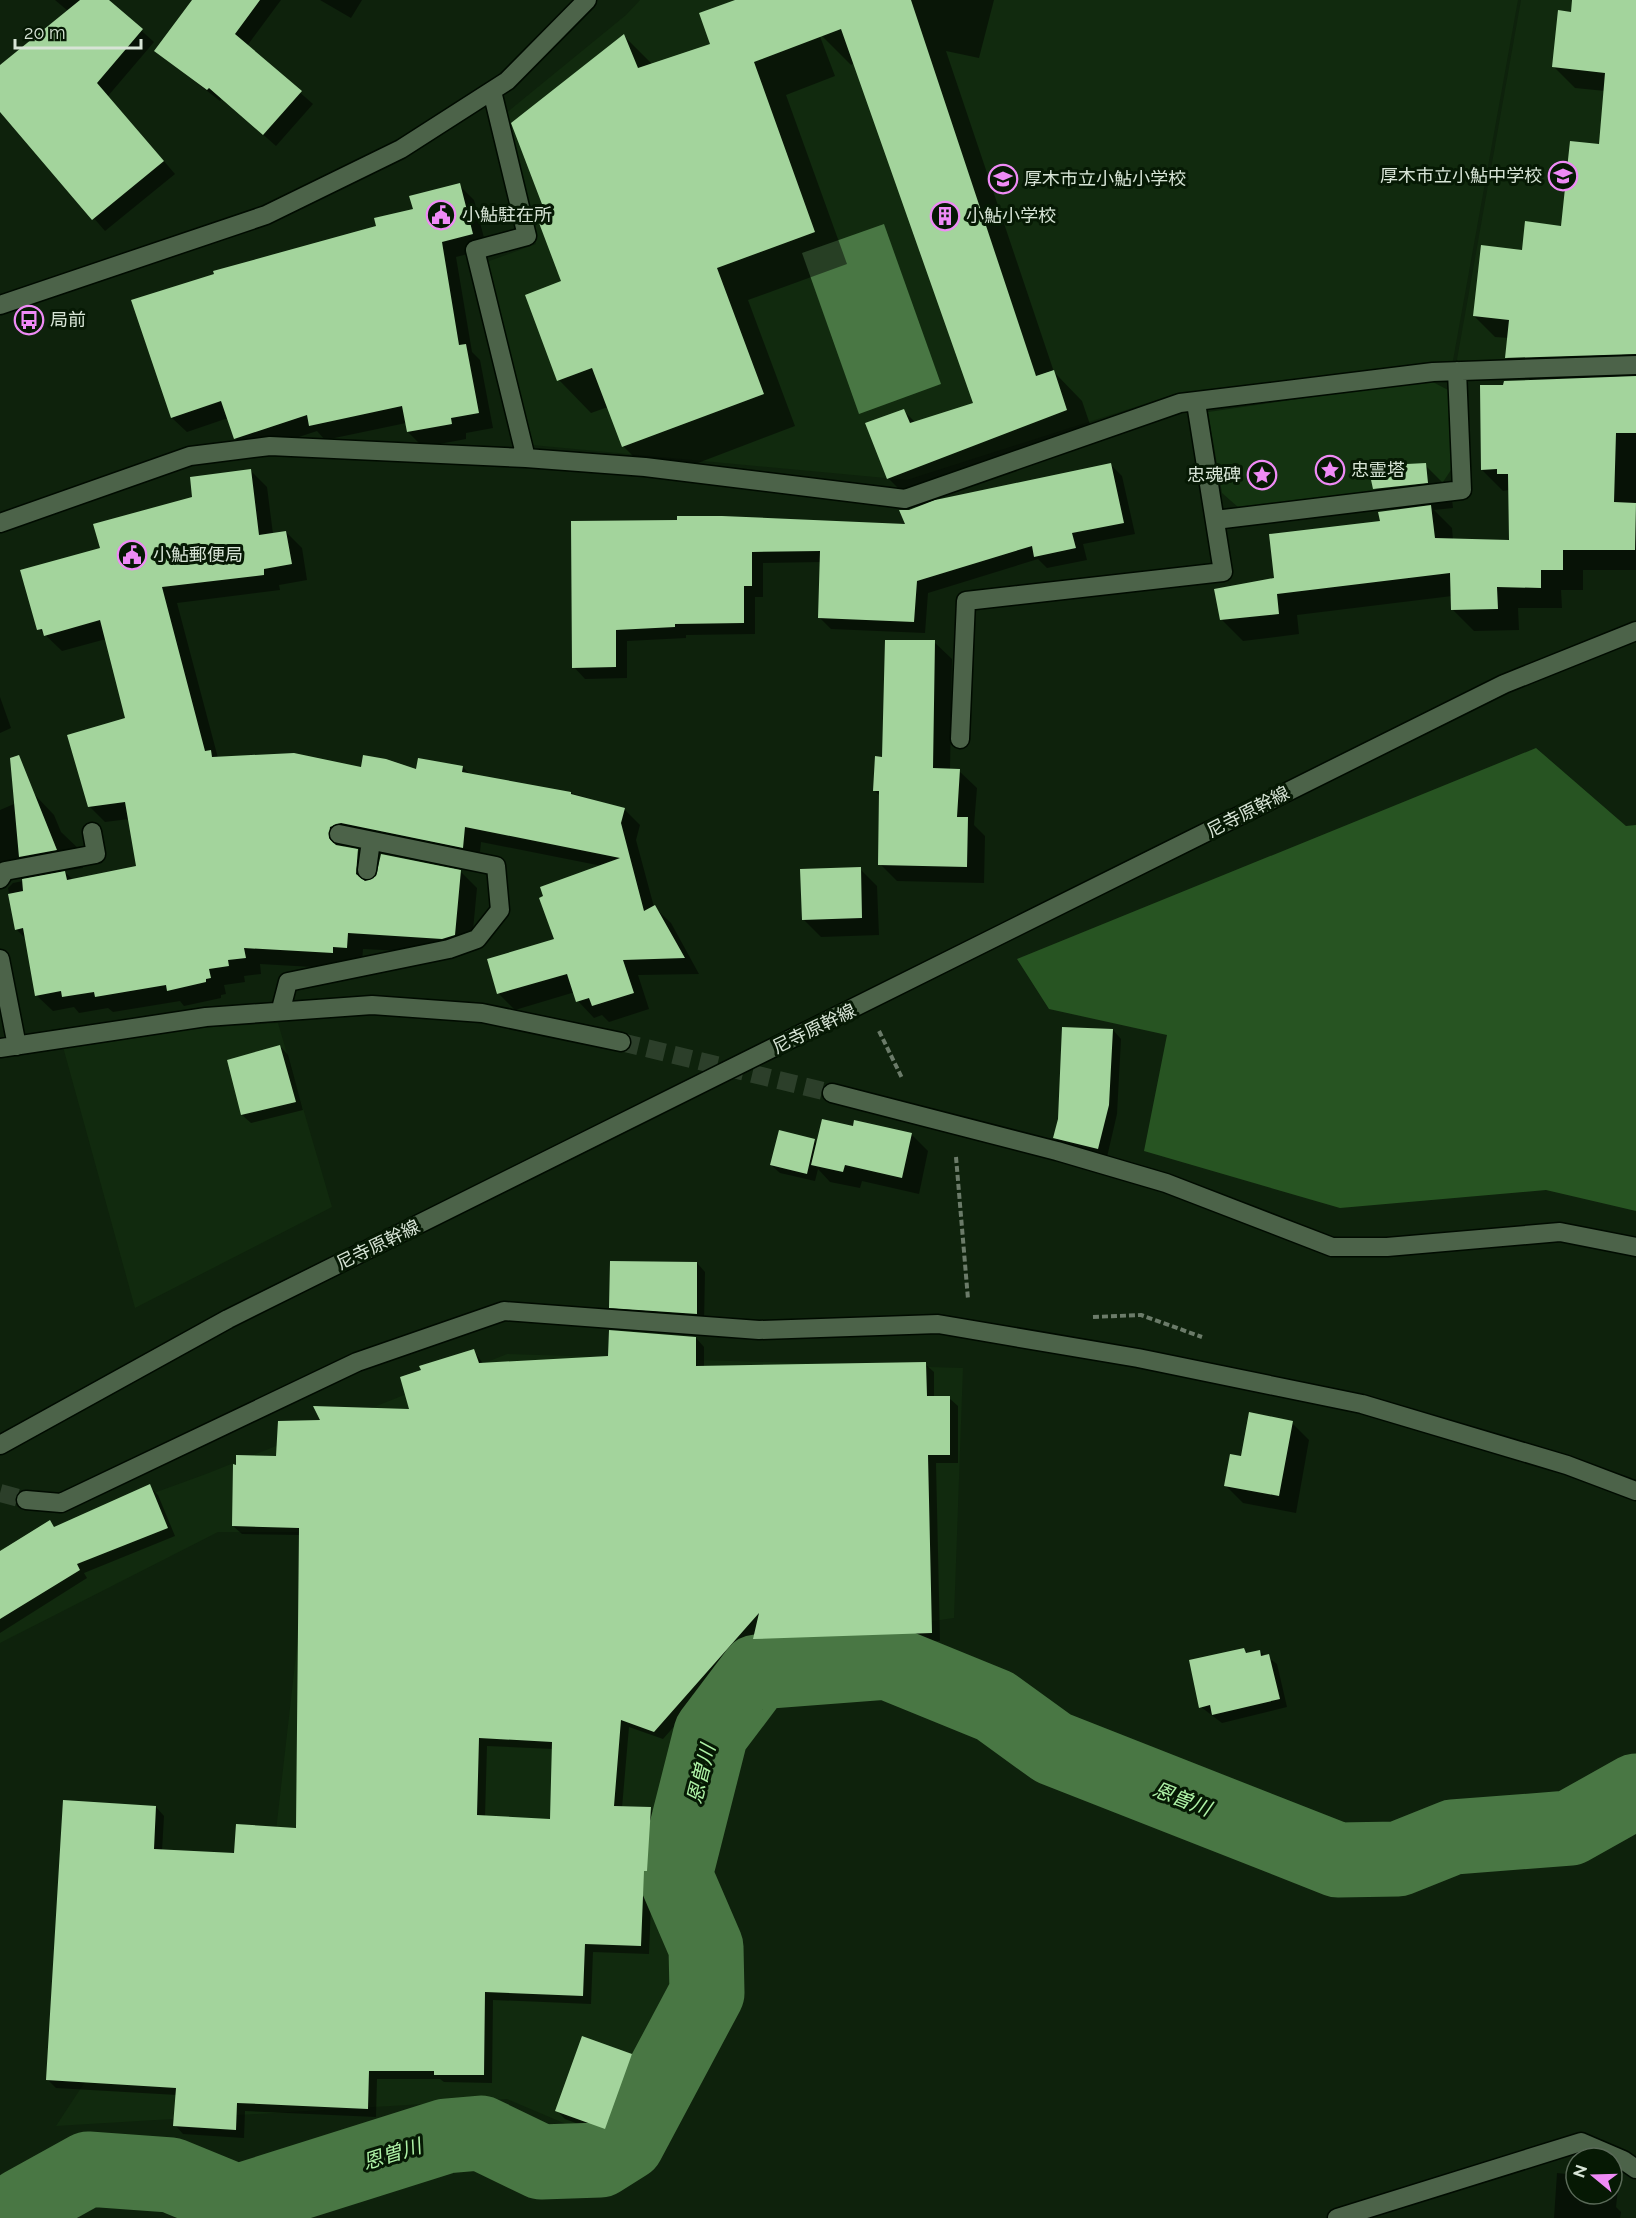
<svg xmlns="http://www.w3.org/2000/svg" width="1636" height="2218" font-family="Raleway,'Noto Sans JP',sans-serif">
<rect width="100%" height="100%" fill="#0e220c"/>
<path fill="#112a0e" d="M 640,0 L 1518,0 L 1452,366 L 1179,393 L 907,480 L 532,445 L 481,264 L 536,244 L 505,114 L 626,15 Z
M 1521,0 L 1636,0 L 1636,352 L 1456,365 Z
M 278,1023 L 332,1207 L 135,1308 L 63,1047 L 198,1028 Z
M 507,1354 L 963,1368 L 954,1618 L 755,1647 L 655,1813 L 688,1991 L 606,2141 L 507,2099 L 56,2126 L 175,1945 L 263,1945 L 310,1532 L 218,1532 L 0,1643 L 0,1549 L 206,1474 Z"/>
<path fill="#143311" d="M 1429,380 L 1452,392 L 1455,464 L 1441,485 L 1239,508 L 1222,493 L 1208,412 Z"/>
<path fill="#275422" d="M 1536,748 L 1626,826 L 1636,825 L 1636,1211 L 1546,1190 L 1340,1208 L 1144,1151 L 1167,1035 L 1049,1009 L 1017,959 Z"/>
<path fill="#497744" d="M 884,224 L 941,384 L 859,414 L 802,253 Z"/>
<path fill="#0007" fill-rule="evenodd" d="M 55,0 L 107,0 L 154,42 L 108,96 L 175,174 L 105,231 L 0,110 L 0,67 L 68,11 Z
M 194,0 L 281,0 L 247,46 L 313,104 L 276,146 L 222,98 L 220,101 L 156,51 Z
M 320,0 L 362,0 L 351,18 Z
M 740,0 L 795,0 L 813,18 L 835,76 L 786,95 L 847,264 L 748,300 L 795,426 L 656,479 L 623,446 L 608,407 L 591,413 L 559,380 L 527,295 L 563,282 L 547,213 L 624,36 L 653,65 L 712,45 Z
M 834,0 L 994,0 L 979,58 L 946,51 L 1054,372 L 1082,401 L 1095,439 L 935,500 L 1111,465 L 1122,476 L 1135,534 L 1083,544 L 1087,560 L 1047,568 L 1038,559 L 928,593 L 925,633 L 831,629 L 820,618 L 822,562 L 763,563 L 763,597 L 755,597 L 755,634 L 686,635 L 686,638 L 627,641 L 627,678 L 585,679 L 574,667 L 573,523 L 907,526 L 909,511 L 918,508 L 888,478 L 904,411 L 916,423 L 975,404 L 855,63 L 851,65 L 822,36 Z
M 1574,0 L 1636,0 L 1636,570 L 1583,570 L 1583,590 L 1561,590 L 1562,608 L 1518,608 L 1519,630 L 1474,631 L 1453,610 L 1452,596 L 1297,615 L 1299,634 L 1243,641 L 1222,620 L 1275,580 L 1382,522 L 1397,511 L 1375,489 L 1425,465 L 1451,491 L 1453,508 L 1434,510 L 1452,528 L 1453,540 L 1510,541 L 1509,490 L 1503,491 L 1482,470 L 1505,387 L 1531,381 L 1507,358 L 1509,338 L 1495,337 L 1474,316 L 1523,251 L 1563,227 L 1600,145 L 1605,91 L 1575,88 L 1554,67 L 1572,13 Z
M 459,185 L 474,200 L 487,249 L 456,257 L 472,352 L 480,360 L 493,428 L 466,433 L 466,439 L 423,447 L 408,432 L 406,423 L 325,440 L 317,431 L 250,453 L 235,438 L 228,418 L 187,432 L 172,418 L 378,227 L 415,210 Z
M 251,471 L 267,487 L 273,534 L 286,532 L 302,548 L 307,580 L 279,585 L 280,590 L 177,603 L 218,758 L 418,771 L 463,767 L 470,775 L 571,793 L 624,809 L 640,825 L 636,840 L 654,907 L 671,923 L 699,974 L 638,975 L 649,1009 L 609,1022 L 602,1015 L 594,1018 L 578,1001 L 575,992 L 515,1010 L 498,993 L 556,940 L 602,866 L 481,842 L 479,863 L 347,842 L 344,847 L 358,851 L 374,867 L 373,879 L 461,872 L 477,888 L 471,951 L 463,954 L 363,949 L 362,963 L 348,969 L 260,964 L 261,974 L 244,976 L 245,982 L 224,985 L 226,994 L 221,995 L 221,998 L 184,1006 L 180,1001 L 113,1012 L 108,1008 L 79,1013 L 74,1007 L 53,1011 L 36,995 L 27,940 L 16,929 L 8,888 L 13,883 L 23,881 L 19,876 L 0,885 L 0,810 L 35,795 L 54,815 L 61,832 L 81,851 L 83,868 L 64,871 L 73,880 L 137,868 L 129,819 L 105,822 L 89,806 L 127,719 L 106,639 L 62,651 L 39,629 L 101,549 L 194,498 Z
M 934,642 L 952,659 L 950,770 L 959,771 L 977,788 L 974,825 L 985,836 L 984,883 L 897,881 L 880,864 L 881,797 L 874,790 L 883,758 Z
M 0,697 L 11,728 L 0,733 Z
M 860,869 L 877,886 L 879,935 L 821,937 L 803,919 Z
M 1113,1030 L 1121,1039 L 1117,1114 L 1107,1157 L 1063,1146 L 1055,1138 Z
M 280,1046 L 288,1055 L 303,1110 L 251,1123 L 242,1115 Z
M 855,1128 L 911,1134 L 928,1151 L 919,1194 L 862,1181 L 860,1188 L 830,1182 L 818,1169 L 815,1181 L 780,1173 L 771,1165 L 814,1140 L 818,1144 Z
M 697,1263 L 705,1272 L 704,1322 L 619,1315 L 611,1307 Z
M 696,1338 L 704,1347 L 704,1368 L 925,1364 L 934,1372 L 934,1398 L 949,1398 L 958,1406 L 958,1463 L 936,1463 L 940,1641 L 763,1647 L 753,1637 L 663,1739 L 629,1727 L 622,1808 L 650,1809 L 659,1817 L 655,1879 L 652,1879 L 649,1954 L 593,1952 L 591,2004 L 493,2000 L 492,2083 L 444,2082 L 440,2079 L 377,2079 L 376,2117 L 245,2111 L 244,2138 L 183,2134 L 175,2125 L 177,2095 L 56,2088 L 47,2079 L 156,1807 L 164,1816 L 162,1851 L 236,1854 L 297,1829 L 301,1535 L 242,1534 L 233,1526 L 278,1457 L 322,1421 L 412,1411 L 474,1351 L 484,1365 L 610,1358 ZM 487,1746 L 553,1749 L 551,1820 L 485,1817 Z
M 1292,1423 L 1309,1440 L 1296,1513 L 1243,1503 L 1225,1485 L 1242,1457 Z
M 149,1486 L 158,1495 L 175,1536 L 84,1573 L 87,1578 L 0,1633 L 0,1553 Z
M 1244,1650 L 1248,1654 L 1259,1651 L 1277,1664 L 1287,1707 L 1222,1723 L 1201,1707 Z
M 631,2055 L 639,2063 L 613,2137 L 565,2119 L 557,2111 Z
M 1557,2173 L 1576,2175 L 1576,2194 L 1612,2194 L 1612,2183 L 1618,2189 L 1616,2207 L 1621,2212 L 1620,2218 L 1554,2218 Z"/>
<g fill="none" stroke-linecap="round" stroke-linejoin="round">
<path stroke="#497744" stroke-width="75" d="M 13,2218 L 23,2205 L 88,2169 L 171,2175 L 237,2202 L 446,2136 L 481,2133 L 541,2162 L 600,2160 L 627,2143 L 707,1993 L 706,1947 L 675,1875 L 711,1733 L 757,1672 L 887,1662 L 995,1706 L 1053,1748 L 1338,1860 L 1398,1859 L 1453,1837 L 1570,1828 L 1636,1791"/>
</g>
<path fill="#a3d49c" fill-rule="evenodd" d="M 80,0 L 109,0 L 143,29 L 97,83 L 164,161 L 92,220 L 0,112 L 0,65 Z
M 192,0 L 260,0 L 235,34 L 302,91 L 263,135 L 209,88 L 207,90 L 154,51 Z
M 735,0 L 911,0 L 1036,376 L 1054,370 L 1067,410 L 887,479 L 865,423 L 904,409 L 910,423 L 973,403 L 841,29 L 754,62 L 815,232 L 717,268 L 764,394 L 622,447 L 592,368 L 557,381 L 525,295 L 561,281 L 536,215 L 545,212 L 511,123 L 624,34 L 638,68 L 710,44 L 699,13 Z
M 1572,0 L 1636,0 L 1636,354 L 1505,358 L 1509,320 L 1473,316 L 1481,245 L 1522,250 L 1525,221 L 1561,226 L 1570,141 L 1599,144 L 1605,73 L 1552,67 L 1558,10 L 1571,12 Z
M 460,183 L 473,234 L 442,242 L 459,345 L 466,344 L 479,413 L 451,418 L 452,424 L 407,432 L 402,406 L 309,426 L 307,415 L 234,439 L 221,401 L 171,418 L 131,300 L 214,274 L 213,271 L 376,226 L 374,218 L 413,209 L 409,196 Z
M 1636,376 L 1636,433 L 1616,433 L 1614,502 L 1636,503 L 1635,550 L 1563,550 L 1563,570 L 1541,570 L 1541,588 L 1497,587 L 1498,609 L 1451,610 L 1450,573 L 1277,594 L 1279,614 L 1220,620 L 1214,589 L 1274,578 L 1269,534 L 1380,521 L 1378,512 L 1431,505 L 1435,538 L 1509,540 L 1508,474 L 1497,474 L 1497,469 L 1481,470 L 1480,385 L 1503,385 L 1504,381 Z
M 1111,463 L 1124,523 L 1072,533 L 1076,548 L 1034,557 L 1032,546 L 917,581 L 914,622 L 818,618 L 820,551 L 752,552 L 752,586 L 744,586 L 744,623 L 675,624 L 675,627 L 616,630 L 616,667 L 572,668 L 571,521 L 677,520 L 677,516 L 722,516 L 905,524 L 899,510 L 909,510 L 935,500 Z
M 1426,463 L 1428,483 L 1373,489 L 1368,466 Z
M 251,469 L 259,535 L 286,531 L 292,564 L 264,569 L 264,575 L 162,587 L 205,751 L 211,750 L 212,757 L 294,753 L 361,767 L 363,755 L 386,759 L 416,769 L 418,758 L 463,766 L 462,772 L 571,792 L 571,794 L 625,808 L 621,823 L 644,911 L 655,905 L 685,958 L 623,960 L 634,993 L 592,1006 L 589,998 L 576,1002 L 567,974 L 497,994 L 487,959 L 554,939 L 539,898 L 543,896 L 540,887 L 620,858 L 465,827 L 463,848 L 341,823 L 330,827 L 329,838 L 336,845 L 358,849 L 356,874 L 365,881 L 376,876 L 381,854 L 461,870 L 455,935 L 442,939 L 348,933 L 347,948 L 333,947 L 333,953 L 244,948 L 246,958 L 228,960 L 229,966 L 209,969 L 211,978 L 206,979 L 206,982 L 167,991 L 166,985 L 95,997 L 94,992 L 62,997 L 61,991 L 35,996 L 23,928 L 15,930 L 8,894 L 23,891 L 22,879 L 65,871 L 67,880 L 136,866 L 125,802 L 88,807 L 67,735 L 125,718 L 100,620 L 44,636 L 42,629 L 37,630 L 20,570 L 100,548 L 93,524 L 192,497 L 190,477 Z
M 885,640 L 935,640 L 933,768 L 960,769 L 957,817 L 968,817 L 967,867 L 878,865 L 879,791 L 873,791 L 875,756 L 882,757 Z
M 19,755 L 57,850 L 19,857 L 10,758 Z
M 861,867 L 862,918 L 802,920 L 800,869 Z
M 1062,1027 L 1113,1029 L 1109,1105 L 1098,1149 L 1053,1138 L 1058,1119 Z
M 280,1045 L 296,1102 L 241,1115 L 227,1060 Z
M 822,1119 L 853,1126 L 854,1120 L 912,1133 L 902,1178 L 845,1165 L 843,1172 L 811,1165 Z
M 779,1130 L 815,1139 L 807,1174 L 770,1165 Z
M 610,1261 L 697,1262 L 697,1314 L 609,1308 Z
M 609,1330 L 696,1337 L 696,1366 L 926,1362 L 927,1396 L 950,1396 L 950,1455 L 928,1455 L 932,1633 L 753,1639 L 759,1613 L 654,1732 L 621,1720 L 614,1806 L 651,1807 L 647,1871 L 644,1871 L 641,1946 L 585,1944 L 583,1996 L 485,1992 L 484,2075 L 434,2075 L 434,2071 L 369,2071 L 368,2109 L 237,2103 L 236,2130 L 173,2126 L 176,2088 L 46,2080 L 63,1800 L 156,1806 L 154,1849 L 234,1853 L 236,1824 L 296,1828 L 299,1528 L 232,1526 L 233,1464 L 236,1465 L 236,1455 L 276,1456 L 278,1421 L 320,1420 L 313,1406 L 409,1409 L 400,1377 L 421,1370 L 419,1366 L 474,1349 L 479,1363 L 608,1356 ZM 479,1738 L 552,1742 L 550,1819 L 477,1815 Z
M 1249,1412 L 1293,1421 L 1279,1496 L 1224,1486 L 1230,1454 L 1241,1456 Z
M 150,1484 L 168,1528 L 77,1564 L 80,1570 L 0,1619 L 0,1551 L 50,1520 L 54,1527 Z
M 1244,1648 L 1246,1653 L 1260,1650 L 1261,1656 L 1269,1654 L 1280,1699 L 1212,1715 L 1210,1705 L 1199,1708 L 1189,1660 Z
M 582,2036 L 632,2054 L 605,2129 L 555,2111 Z"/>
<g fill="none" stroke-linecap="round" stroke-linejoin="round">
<path stroke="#2c3f2a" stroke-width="18" stroke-dasharray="18 9" stroke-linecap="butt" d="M 621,1042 L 832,1093
M 0,1493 L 26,1500"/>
<g stroke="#000b00" stroke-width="21">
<path id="minor" d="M 492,91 L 527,236 L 475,250 L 526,458
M 0,305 L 266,215 L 401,149 L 507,81 L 587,0
M 1215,520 L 1462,490 L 1457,371
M 0,523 L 190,456 L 270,446 L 526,458 L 645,467 L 905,499 L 1180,403 L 1433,372 L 1636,365
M 960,739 L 966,601 L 1223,572 L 1196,403
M 367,870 L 371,841
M 0,879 L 5,871 L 96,854 L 92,832
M 0,959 L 17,1046
M 281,1009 L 288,982 L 449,949 L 477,939 L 500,910 L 496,866 L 339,834
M 0,1048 L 206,1017 L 372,1005 L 482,1013 L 621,1042
M 832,1093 L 1057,1151 L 1166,1183 L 1332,1247 L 1387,1247 L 1560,1232 L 1636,1247
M 0,1445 L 228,1319 L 1504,684 L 1636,631
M 26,1500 L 61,1503 L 357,1362 L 504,1311 L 759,1330 L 938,1324 L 1138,1358 L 1362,1404 L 1567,1465 L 1636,1491
M 1337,2218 L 1581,2142 L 1623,2160 L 1636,2169"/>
</g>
<path stroke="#6b7b69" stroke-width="4" stroke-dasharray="6 3" stroke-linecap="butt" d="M 879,1031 L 902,1078
M 956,1157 L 968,1299
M 1093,1317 L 1141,1315 L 1202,1337"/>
<use href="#minor" stroke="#4c6349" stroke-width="18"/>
</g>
<defs>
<g id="school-ring" transform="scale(1.5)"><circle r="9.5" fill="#061904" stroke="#ef8bf6" stroke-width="1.5"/><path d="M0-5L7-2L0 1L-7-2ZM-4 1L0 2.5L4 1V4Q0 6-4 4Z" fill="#ef8bf6"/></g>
<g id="civic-ring" transform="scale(1.5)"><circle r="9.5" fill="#061904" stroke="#ef8bf6" stroke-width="1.5"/><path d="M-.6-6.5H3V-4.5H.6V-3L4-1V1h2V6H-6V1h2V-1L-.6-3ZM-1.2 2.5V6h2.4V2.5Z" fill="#ef8bf6"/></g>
<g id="building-ring" transform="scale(1.5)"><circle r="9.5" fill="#061904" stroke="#ef8bf6" stroke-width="1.5"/><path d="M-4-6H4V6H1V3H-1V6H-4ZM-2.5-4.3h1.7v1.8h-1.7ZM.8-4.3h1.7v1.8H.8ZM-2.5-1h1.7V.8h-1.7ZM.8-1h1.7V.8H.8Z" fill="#ef8bf6"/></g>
<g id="bus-ring" transform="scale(1.5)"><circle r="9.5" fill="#061904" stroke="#ef8bf6" stroke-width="1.5"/><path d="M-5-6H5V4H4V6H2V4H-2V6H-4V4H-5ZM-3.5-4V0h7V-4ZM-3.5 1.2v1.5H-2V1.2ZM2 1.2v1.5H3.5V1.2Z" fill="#ef8bf6"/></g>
<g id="sight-ring" transform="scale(1.5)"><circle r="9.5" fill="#061904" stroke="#ef8bf6" stroke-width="1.5"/><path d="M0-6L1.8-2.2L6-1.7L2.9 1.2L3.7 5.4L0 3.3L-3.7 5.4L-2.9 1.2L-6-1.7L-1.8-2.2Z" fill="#ef8bf6"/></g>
</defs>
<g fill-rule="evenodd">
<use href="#school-ring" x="1563" y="176"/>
<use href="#school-ring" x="1003" y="179"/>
<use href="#civic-ring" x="441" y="215"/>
<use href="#building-ring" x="945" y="216"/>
<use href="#bus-ring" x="29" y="320"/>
<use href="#sight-ring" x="1330" y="470"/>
<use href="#sight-ring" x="1262" y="475"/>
<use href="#civic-ring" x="132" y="555"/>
</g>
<g text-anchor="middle" stroke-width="6" stroke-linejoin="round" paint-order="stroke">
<g font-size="18" fill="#d7e4d6" stroke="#061904" text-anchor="start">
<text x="1542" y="182" text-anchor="end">厚木市立小鮎中学校</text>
<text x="1024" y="185">厚木市立小鮎小学校</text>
<text x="462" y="221">小鮎駐在所</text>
<text x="966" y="222">小鮎小学校</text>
<text x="50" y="326">局前</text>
<text x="1351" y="476">忠霊塔</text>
<text x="1241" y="481" text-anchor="end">忠魂碑</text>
<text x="153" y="561">小鮎郵便局</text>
</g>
<g font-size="18" fill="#d7e4d6" stroke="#061904">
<text transform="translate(1248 812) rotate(-27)" y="6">尼寺原幹線</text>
<text transform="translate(814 1029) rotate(-26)" y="6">尼寺原幹線</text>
<text transform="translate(378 1245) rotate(-26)" y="6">尼寺原幹線</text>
</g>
<g font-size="20" font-style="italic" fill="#aef2a6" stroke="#061904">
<text transform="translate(701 1774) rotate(-76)" y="7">恩曽川</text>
<text transform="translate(1182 1799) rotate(21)" y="7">恩曽川</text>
<text transform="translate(392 2154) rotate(-17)" y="7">恩曽川</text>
</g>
</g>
<g transform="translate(1594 2176) rotate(289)"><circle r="28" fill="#061904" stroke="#5a6a58" stroke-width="1.5"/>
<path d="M0-4.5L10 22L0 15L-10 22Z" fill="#ef8bf6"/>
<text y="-9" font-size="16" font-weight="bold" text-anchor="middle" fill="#d7e4d6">N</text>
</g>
<path d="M15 39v9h126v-9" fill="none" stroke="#d7e4d6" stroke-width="3"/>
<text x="24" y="39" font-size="18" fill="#d7e4d6" stroke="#061904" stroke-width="4.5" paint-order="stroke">20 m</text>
</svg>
